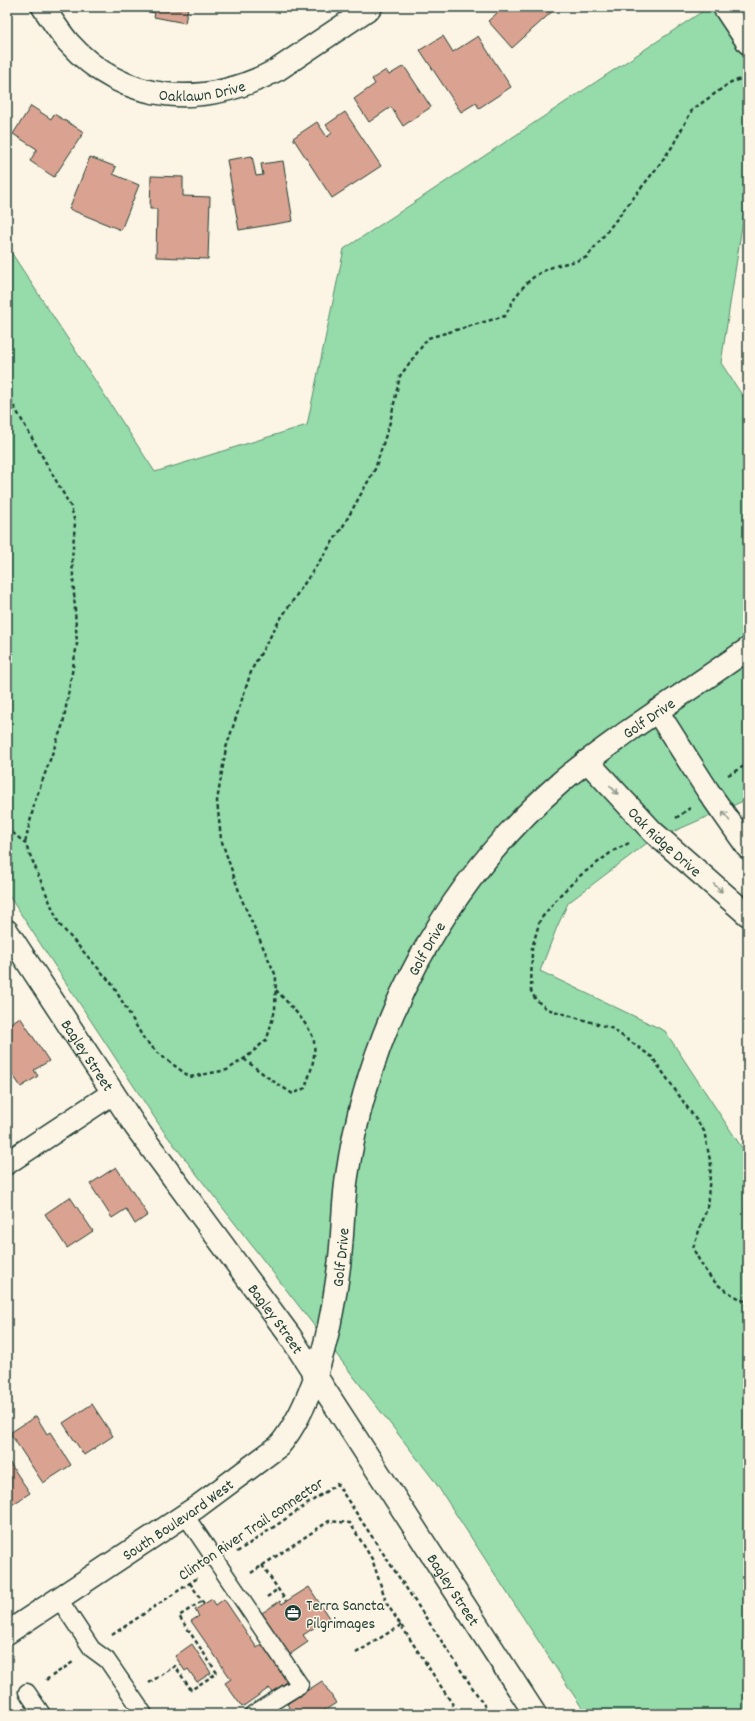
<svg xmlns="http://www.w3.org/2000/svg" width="755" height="1721" font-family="Dekko,sans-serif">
<rect width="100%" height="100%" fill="#fcf5e5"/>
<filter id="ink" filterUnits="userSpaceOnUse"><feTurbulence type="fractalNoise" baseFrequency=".025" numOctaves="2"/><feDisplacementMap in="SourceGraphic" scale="8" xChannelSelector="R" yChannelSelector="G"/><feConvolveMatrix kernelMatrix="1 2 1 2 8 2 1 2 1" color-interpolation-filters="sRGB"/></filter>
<g filter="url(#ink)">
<path fill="#95dcaa" stroke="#5a8c6f" d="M 709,7 L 748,7 L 748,199 L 746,200 L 721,363 L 748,404 L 748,799 L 647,843 L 568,903 L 557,927 L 540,971 L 665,1031 L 748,1157 L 748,1714 L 586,1714 L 433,1479 L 164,1132 L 7,893 L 7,246 L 155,472 L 307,425 L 344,249 Z"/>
<path fill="#daa391" stroke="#1f3d34" d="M 129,7 L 188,7 L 185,23 L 154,17 L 155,13 Z
M 504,7 L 556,7 L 556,8 L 512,48 L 488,21 Z
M 443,36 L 453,52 L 478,36 L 511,87 L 479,108 L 476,103 L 461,112 L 420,50 Z
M 404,66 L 431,107 L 403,126 L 391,107 L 369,122 L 354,99 L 375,84 L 372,79 L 386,70 L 389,75 Z
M 31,106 L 51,119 L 54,114 L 84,132 L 54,177 L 30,161 L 37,149 L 13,134 Z
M 345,112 L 381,166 L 332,198 L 293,138 L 317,122 L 327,137 L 332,133 L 326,125 Z
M 252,156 L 256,176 L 263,175 L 261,164 L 283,161 L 293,221 L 239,230 L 227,160 Z
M 90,157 L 116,167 L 113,174 L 139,185 L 121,230 L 69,209 Z
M 151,176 L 183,177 L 183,196 L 210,197 L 208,259 L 156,257 L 157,209 L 150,209 Z
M 20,1017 L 49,1061 L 34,1070 L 38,1076 L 21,1087 L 7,1066 L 7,1026 Z
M 116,1167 L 148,1215 L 135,1224 L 126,1209 L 112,1218 L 90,1184 Z
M 70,1197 L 93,1231 L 67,1248 L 45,1214 Z
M 92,1404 L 113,1436 L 84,1455 L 63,1423 Z
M 36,1416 L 47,1434 L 50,1432 L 71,1465 L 43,1483 L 10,1433 Z
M 7,1459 L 30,1493 L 7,1508 Z
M 309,1587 L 329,1618 L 303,1635 L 308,1642 L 289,1655 L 262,1613 L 280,1601 L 282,1604 Z
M 212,1599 L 216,1605 L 224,1599 L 257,1648 L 262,1644 L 287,1682 L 272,1692 L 269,1688 L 242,1707 L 225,1683 L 231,1679 L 191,1621 L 199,1616 L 195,1610 Z
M 192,1644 L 211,1673 L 197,1682 L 188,1669 L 185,1671 L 175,1656 Z
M 322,1681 L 336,1703 L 319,1714 L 294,1714 L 287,1704 Z"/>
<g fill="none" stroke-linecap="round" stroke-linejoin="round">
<g stroke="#1f3d34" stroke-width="19">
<path id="lane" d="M 185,1515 L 300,1685 L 253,1714
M 59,1599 L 92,1649 L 107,1660 L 144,1714
M 27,1692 L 42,1714"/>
</g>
<g stroke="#1f3d34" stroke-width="25">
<g id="street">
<path id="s1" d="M 43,7 C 51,19 59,31 68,42 C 125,106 205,108 277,70 L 371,7"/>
<path d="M 724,7 L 748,43"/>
<path d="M 657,711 L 708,791 L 748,848"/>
<path id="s2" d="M 587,761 L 653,832 L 748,915"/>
<path id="s3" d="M 7,931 L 135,1126 L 290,1336 L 535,1714"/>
<path d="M 7,1163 L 113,1093"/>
</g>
</g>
<g stroke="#1f3d34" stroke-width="25">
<g id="secondary">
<path id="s4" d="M 7,1633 L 197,1507 L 279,1446 C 318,1399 333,1318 340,1258 C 343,1231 343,1203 347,1176 C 369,1024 445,883 561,782 C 582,764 605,748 627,732 C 667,704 708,677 748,649"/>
</g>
</g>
<path stroke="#1f3d34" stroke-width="2.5" stroke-dasharray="4 3" stroke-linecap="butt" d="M 7,394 L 71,507 L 75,523 L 72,559 L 77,644 L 63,724 L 35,801 L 25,843
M 728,775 L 748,764
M 676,818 L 690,808
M 7,828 L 25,843 L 59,924 L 112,984 L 144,1039 L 160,1055 L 190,1077 L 227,1070 L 248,1056 L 267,1039 L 275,1010 L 276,976 L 242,900 L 221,839 L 217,801 L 226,748 L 252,669 L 279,621 L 342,528 L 375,469 L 390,422 L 400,376 L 428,338 L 505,316 C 515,296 526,278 548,269 C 560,263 574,263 587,257 L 656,169 L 672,147 L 692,110 L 731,82 L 748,77
M 629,843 L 613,851 L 581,875 L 560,895 L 540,920 L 532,948 L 531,991 L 536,1000 L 547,1009 L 611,1028 L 652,1057 L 704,1131 L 711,1165 L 707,1208 L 693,1248 C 709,1281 717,1287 748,1303
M 244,1059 L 270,1079 L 293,1094 L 305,1088 C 310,1074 316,1057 314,1042 C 313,1028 286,1001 276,990
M 237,1552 L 337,1484 L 490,1714
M 262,1565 L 286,1601
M 251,1573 L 329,1521 L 350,1523 L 372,1559 L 387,1604 L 459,1714
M 190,1583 L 204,1604
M 267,1597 L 278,1589
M 112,1635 L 199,1577
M 356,1653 L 401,1625
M 46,1680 L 73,1662
M 149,1683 L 175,1666 L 191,1690 L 217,1673 L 179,1616 L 202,1601"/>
<use href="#lane" stroke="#fcf5e5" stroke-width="16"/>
<use href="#street" stroke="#fcf5e5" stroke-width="22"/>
<use href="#secondary" stroke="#fcf5e5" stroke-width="22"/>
</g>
<defs><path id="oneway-shaft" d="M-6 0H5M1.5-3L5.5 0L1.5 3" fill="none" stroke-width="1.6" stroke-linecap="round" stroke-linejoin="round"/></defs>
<g stroke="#8e998c">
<use href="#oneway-shaft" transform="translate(614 790) rotate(47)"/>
<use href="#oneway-shaft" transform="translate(726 816) rotate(-126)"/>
<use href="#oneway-shaft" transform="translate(718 888) rotate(43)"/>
</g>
</g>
<defs>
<g id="office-disc" transform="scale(0.9)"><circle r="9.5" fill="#1f3d34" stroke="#fcf5e5"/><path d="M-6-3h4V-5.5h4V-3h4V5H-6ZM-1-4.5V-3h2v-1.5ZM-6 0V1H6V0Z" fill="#fff"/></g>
</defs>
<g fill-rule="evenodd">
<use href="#office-disc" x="293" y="1613"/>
</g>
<g text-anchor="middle" stroke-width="3" stroke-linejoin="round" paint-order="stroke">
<g font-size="16" fill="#1f3d34" stroke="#fcf5e5">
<text dy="6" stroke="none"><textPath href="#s1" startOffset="193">Oaklawn Drive</textPath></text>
<text dy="6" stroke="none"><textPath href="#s4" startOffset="1179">Golf Drive</textPath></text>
<text dy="6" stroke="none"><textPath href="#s2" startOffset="112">Oak Ridge Drive</textPath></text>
<text dy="6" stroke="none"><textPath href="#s4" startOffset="855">Golf Drive</textPath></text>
<text dy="6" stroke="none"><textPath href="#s3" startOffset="148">Bagley Street</textPath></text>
<text dy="6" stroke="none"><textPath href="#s4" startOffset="531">Golf Drive</textPath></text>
<text dy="6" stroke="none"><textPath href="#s3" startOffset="472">Bagley Street</textPath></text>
<text dy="6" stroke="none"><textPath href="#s4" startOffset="205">South Boulevard West</textPath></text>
<text transform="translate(250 1528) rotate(-34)" y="6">Clinton River Trail connector</text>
<text dy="6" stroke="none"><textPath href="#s3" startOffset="796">Bagley Street</textPath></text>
</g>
<g font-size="16" fill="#1f3d34" stroke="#fcf5e5" text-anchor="start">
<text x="306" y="1610">Terra Sancta<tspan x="306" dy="18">Pilgrimages</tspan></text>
</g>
</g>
<rect width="755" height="1721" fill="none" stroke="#fcf5e5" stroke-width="24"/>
<rect x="12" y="12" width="731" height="1697" fill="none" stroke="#1f3d34" stroke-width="1.5" filter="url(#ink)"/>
</svg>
